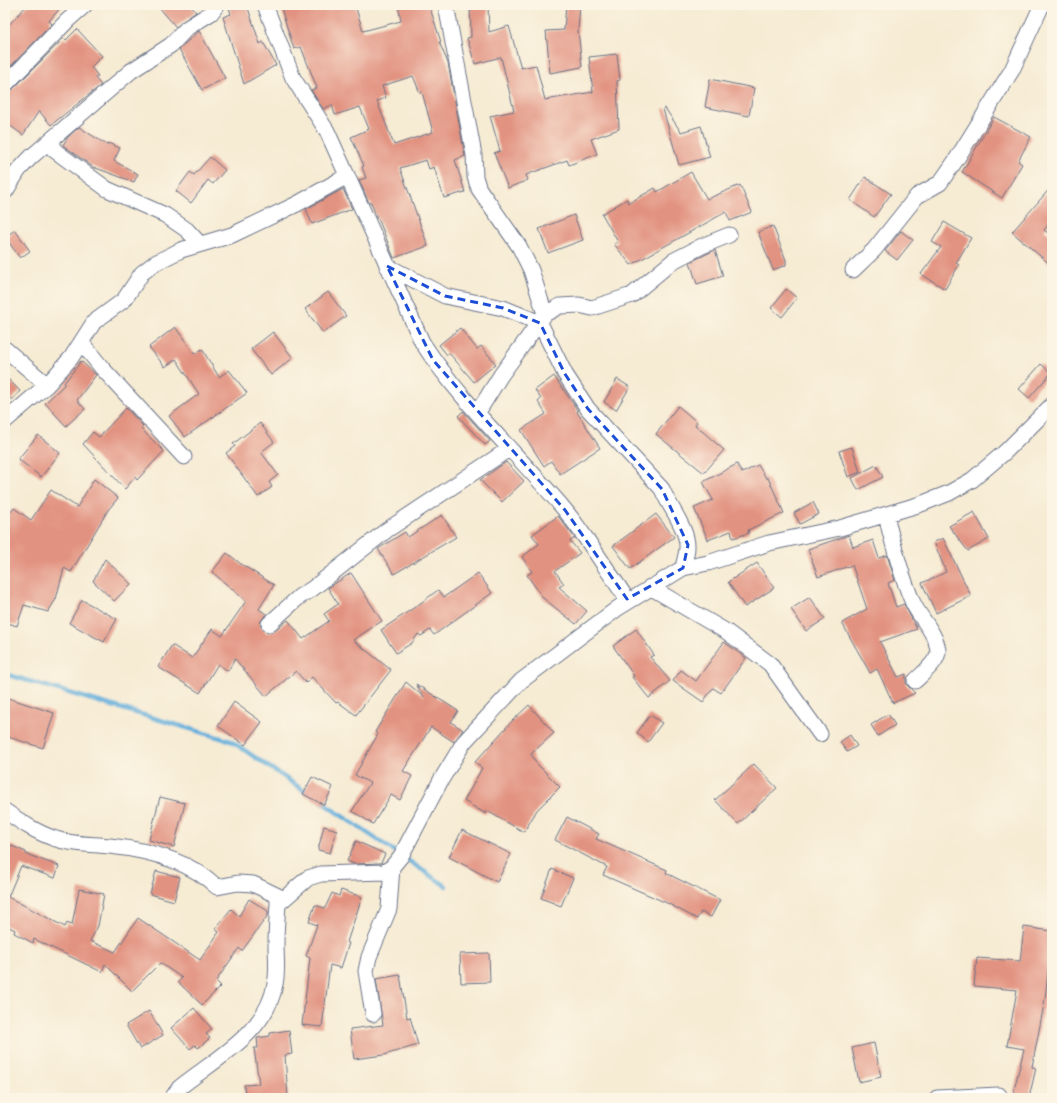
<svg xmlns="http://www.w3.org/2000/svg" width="1057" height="1103" font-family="'Comic Neue',sans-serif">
<rect width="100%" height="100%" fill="#fcf5e5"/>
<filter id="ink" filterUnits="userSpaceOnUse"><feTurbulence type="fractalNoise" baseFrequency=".025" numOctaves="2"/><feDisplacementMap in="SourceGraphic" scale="8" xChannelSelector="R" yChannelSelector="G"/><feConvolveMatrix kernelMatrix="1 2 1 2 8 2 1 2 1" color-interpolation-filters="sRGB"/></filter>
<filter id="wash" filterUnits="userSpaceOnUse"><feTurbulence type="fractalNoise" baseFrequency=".012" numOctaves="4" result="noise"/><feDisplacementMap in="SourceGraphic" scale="16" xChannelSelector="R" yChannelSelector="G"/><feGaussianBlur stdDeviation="0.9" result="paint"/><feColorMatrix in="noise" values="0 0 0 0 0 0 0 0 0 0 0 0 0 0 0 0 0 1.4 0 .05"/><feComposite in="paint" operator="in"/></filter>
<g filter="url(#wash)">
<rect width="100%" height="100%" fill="#f6ebd3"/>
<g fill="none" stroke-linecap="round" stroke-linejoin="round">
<path stroke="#62aedb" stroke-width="4.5" d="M 5,674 L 231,741 L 309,794
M 320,801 L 446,886"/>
</g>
<g id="blocks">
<path fill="#e29280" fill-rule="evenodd" d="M 27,5 L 63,5 L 49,21 L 52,24 L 8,69 L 5,65 L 5,29 Z
M 157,5 L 190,5 L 196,12 L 176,27 Z
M 228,5 L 247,5 L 260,44 L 263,42 L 276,65 L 244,84 L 223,17 L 231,14 Z
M 280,5 L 355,5 L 363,31 L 401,21 L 398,5 L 429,5 L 441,42 L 439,42 L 448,63 L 465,156 L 455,160 L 465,192 L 444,198 L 434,167 L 429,169 L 426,160 L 400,168 L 428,246 L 394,258 L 378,218 L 377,219 L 371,202 L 369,203 L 359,180 L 366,178 L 362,167 L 364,166 L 351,137 L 369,129 L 360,107 L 335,115 L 332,105 L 323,109 L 311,90 L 317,88 L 301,47 L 294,49 ZM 413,76 L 420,93 L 422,92 L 433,132 L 394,145 L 377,101 L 386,98 L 382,86 Z
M 470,5 L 488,5 L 489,32 L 509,26 L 521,68 L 536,65 L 545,100 L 593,92 L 589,57 L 617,54 L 620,80 L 617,81 L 619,129 L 591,139 L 597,154 L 569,165 L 567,160 L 526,175 L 528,180 L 508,188 L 494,153 L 500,151 L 490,116 L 514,111 L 501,57 L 475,64 L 467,38 L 471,37 Z
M 566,5 L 580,5 L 578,30 L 582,67 L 550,73 L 546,31 L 564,30 Z
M 77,29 L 102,56 L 91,67 L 98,76 L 95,78 L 101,85 L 51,125 L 39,111 L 23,135 L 5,122 L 5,94 L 11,91 L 64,38 L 66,40 Z
M 199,31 L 225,78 L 202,90 L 179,49 Z
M 710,79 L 754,88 L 749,116 L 705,107 Z
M 665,108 L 681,132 L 701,126 L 710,157 L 679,165 L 663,109 Z
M 994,117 L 1031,137 L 1018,161 L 1022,164 L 1002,198 L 962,172 Z
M 79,127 L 107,145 L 108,143 L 120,148 L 114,161 L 138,174 L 134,182 L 93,167 L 63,145 L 68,137 Z
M 210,157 L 225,170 L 213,184 L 208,180 L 191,203 L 176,191 L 190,172 L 194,175 Z
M 691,172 L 707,199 L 740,185 L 752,212 L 730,221 L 726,212 L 631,265 L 614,244 L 618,242 L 602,214 L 627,199 L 629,203 L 655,188 L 657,192 Z
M 865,177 L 891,194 L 874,217 L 850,200 Z
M 1052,186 L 1052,220 L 1044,230 L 1052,236 L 1052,266 L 1012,232 Z
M 343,189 L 352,209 L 312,224 L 306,209 Z
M 574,215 L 583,240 L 548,253 L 539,229 Z
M 944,222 L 971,238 L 956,263 L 959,265 L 945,289 L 921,274 L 941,247 L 932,242 Z
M 773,226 L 786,260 L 786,265 L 773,270 L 758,232 Z
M 15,230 L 30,251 L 20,258 L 5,237 Z
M 901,231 L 913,240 L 897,260 L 885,251 Z
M 715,250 L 723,276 L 697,284 L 690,262 Z
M 786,289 L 797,298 L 782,317 L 771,308 Z
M 328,292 L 346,316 L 323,333 L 305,309 Z
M 175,327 L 195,354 L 202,349 L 219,377 L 229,370 L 247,393 L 185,437 L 169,416 L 199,394 L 176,359 L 165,367 L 149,347 Z
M 460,328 L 477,349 L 481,346 L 496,364 L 474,382 L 449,353 L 447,355 L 439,345 Z
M 273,332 L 293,358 L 271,375 L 251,349 Z
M 81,361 L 96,375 L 77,400 L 85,409 L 66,426 L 45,403 L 65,384 L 64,383 Z
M 1041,364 L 1051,373 L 1029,398 L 1019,389 Z
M 5,376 L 20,391 L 12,400 L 5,393 Z
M 554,376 L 578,411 L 577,412 L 600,448 L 560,474 L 551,461 L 544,466 L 521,430 L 546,414 L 538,402 L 541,399 L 535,390 Z
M 617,379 L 630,387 L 616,410 L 604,402 Z
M 678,406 L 697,422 L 695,425 L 724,450 L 704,473 L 656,434 Z
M 126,408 L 143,426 L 141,429 L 164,451 L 137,480 L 135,477 L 125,489 L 83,444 L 93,432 L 99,437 Z
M 463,411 L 490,441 L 485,445 L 458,416 Z
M 260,423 L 274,442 L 261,452 L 278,475 L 269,482 L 272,487 L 258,497 L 226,453 L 235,446 L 233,444 Z
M 38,435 L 60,453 L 41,477 L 18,459 Z
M 852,447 L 860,472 L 848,477 L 839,451 Z
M 506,462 L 524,481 L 502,502 L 480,480 Z
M 737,464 L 742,473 L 758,465 L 766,478 L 768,478 L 784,513 L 748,530 L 749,533 L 733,538 L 731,531 L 708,540 L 694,508 L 713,500 L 703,482 Z
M 876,465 L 883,477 L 858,490 L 852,478 Z
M 94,479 L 118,498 L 108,510 L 71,572 L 64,568 L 56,599 L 48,612 L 24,605 L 17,626 L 5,622 L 5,519 L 14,508 L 31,520 L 51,490 L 77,507 Z
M 813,502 L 819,514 L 800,524 L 794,513 Z
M 974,512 L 989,539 L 968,551 L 949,526 Z
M 656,514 L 674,537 L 630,569 L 613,546 Z
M 442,515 L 456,537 L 394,574 L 378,549 L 405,532 L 408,537 Z
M 558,516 L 575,538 L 570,541 L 580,553 L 555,571 L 564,584 L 559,587 L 587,611 L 576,624 L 543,598 L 527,575 L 532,572 L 522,557 L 539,544 L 532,535 Z
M 849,535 L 853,547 L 873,540 L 879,558 L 887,555 L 895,580 L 888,583 L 896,607 L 904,604 L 917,629 L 880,642 L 898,677 L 906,674 L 906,684 L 915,693 L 893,703 L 877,669 L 870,673 L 842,623 L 867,609 L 852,565 L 818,577 L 808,549 Z
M 943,538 L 971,596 L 936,613 L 922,583 L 946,572 L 934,542 Z
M 227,553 L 241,564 L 274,585 L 259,609 L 266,614 L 261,621 L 260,625 L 267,633 L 275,631 L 288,620 L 303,639 L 329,621 L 324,614 L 338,604 L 328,588 L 351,573 L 382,621 L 353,640 L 391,670 L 356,715 L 338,702 L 336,703 L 312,677 L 306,683 L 296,671 L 266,696 L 235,659 L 228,671 L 218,664 L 200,693 L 158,667 L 172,645 L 192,658 L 212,629 L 222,636 L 246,601 L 212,572 Z
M 105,559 L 131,584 L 114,601 L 93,581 Z
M 757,563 L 774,588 L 745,607 L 728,582 Z
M 478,573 L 492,593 L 434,635 L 430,630 L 421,636 L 418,634 L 412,643 L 396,653 L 381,630 L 418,605 L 438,590 L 444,597 Z
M 810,597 L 825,619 L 806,631 L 791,609 Z
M 82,600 L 117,619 L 104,642 L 69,623 Z
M 636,629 L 654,655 L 650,657 L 670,681 L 649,698 L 632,677 L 634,676 L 613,646 Z
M 724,642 L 746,658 L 721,693 L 713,688 L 703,702 L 673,681 L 681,670 L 696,681 Z
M 406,682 L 424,697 L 416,684 L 458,711 L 451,722 L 463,730 L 454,742 L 431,727 L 403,771 L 412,776 L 400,800 L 391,795 L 373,824 L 352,811 L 370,783 L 355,775 L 378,734 L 375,732 Z
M 5,697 L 54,713 L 43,748 L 5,736 Z
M 234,702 L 262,722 L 245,745 L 218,726 Z
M 529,705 L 554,733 L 531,754 L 537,764 L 560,787 L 537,810 L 524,832 L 487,811 L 486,814 L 464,801 L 482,768 L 475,762 L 512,721 Z
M 888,714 L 895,725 L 878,736 L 871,725 Z
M 650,715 L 662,723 L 648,742 L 637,733 Z
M 850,735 L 857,746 L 847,752 L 840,742 Z
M 754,764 L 777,788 L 738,824 L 715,800 Z
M 312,777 L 333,787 L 324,805 L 303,794 Z
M 160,797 L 185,803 L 174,847 L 149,840 Z
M 567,817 L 599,834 L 596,839 L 667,870 L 666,873 L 720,900 L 711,917 L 701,912 L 697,919 L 669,904 L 603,875 L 607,867 L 555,840 Z
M 324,826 L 337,830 L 330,853 L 318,850 Z
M 462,830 L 511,854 L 497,882 L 449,857 Z
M 356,841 L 385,854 L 381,863 L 354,864 L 347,861 Z
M 5,843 L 26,852 L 26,854 L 59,866 L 55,878 L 21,866 L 8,897 L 65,927 L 67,923 L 72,925 L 79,889 L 104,894 L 98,926 L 90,941 L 115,952 L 138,918 L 200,960 L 219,932 L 215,929 L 231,909 L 239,916 L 249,899 L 268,911 L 268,915 L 242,951 L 239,948 L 216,981 L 221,986 L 202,1005 L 178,982 L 182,978 L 160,963 L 132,991 L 105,964 L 102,972 L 34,939 L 33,943 L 14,933 L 15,930 L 5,925 Z
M 552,869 L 573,878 L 561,906 L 541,898 Z
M 156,871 L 180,877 L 174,901 L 150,894 Z
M 341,890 L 362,897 L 347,942 L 349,943 L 341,968 L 330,965 L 322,1027 L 302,1025 L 310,958 L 306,956 L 317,925 L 309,922 L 315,905 L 325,908 L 332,893 L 339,896 Z
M 1024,927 L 1052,931 L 1052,937 L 1045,999 L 1032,1067 L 1036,1068 L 1029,1098 L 1015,1098 L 1014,1090 L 1024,1049 L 1007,1046 L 1017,990 L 974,986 L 977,958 L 1020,961 Z
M 489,953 L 490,982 L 461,983 L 460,954 Z
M 400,975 L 407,1018 L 410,1017 L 418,1045 L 384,1055 L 354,1059 L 350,1029 L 383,1025 L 376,979 Z
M 194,1008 L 212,1029 L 206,1034 L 210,1038 L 198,1048 L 195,1045 L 190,1049 L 171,1028 Z
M 149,1011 L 163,1035 L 140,1049 L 126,1025 Z
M 289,1030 L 292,1054 L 285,1055 L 288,1098 L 245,1098 L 244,1085 L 259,1084 L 254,1048 L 258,1048 L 257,1038 L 270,1036 L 270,1033 Z
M 874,1043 L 881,1077 L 859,1082 L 852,1048 Z"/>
</g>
</g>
<g filter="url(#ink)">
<use href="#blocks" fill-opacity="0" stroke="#687187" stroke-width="1"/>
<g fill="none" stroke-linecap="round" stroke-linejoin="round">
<g stroke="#687187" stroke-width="17">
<path id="street" d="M 265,5 L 293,78 L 327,131 L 422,342 C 461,403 518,454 564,509 C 587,537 606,569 627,599
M 446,5 L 474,155 L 475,177 L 479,189 L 519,246 L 531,270 L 545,314 L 501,375 L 478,412
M 5,85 L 68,20 L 85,5
M 52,139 L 54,150 L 107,189 L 165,215 L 187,230 L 200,244
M 5,192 L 18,171 L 31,157 L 131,71 L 171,45 L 187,28 L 211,13 L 217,5
M 387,266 L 445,296 L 503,308 L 540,323 L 565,374 L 588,409 L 662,489 C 668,505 688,529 687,547 C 687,554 684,561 683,568
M 853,270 L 874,250 L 917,196 L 940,183 L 956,160 L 1012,70 L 1041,7
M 545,314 L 560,306 L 579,305 L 592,308 L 632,295 L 673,261 L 702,246 L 729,235
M 81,342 L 102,368 L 184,457
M 5,349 L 47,385
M 5,421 L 47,385 L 71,358 L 94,322 L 124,300 L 142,273 L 155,263 L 181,250 L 232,235 L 297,204 L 347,176
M 886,515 C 893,545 901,575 913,603 C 920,618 936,633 938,650 C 939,661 923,673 915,681
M 650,587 L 727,632 L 770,664 L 820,734
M 269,624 L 299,597 L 312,589 L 387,530 L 509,449
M 5,811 C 21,822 37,833 56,839 C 73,845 93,844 110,846 C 147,850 190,861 217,887 L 238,883 L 253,884 L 278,896 L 278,904 L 308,878 L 321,874 L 384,872 L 392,867 L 401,856 L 441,780 L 464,742 L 521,681 L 618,608 L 683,568 L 708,563 L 769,543 L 840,528 L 921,504 L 949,493 L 972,480 L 1005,452 L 1052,405
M 373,1014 L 366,971 L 369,957 L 389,909 L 392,867
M 172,1098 L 179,1088 C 215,1059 267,1033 275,984 C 278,971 276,958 276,944 C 276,931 277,918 278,904
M 937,1098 L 999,1095 L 999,1098"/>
</g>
<use href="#street" stroke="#fff" stroke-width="15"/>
</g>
</g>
<path fill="none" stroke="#1d4ed8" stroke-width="3" stroke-dasharray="8 5" stroke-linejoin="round" d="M 387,266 L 445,296 L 503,308 L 540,323 L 565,374 L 588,409 L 662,489 L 688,545 L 683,568 L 627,599 L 565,510 L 433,360 Z"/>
<rect width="1057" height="1103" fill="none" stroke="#fcf5e5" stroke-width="20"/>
</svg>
